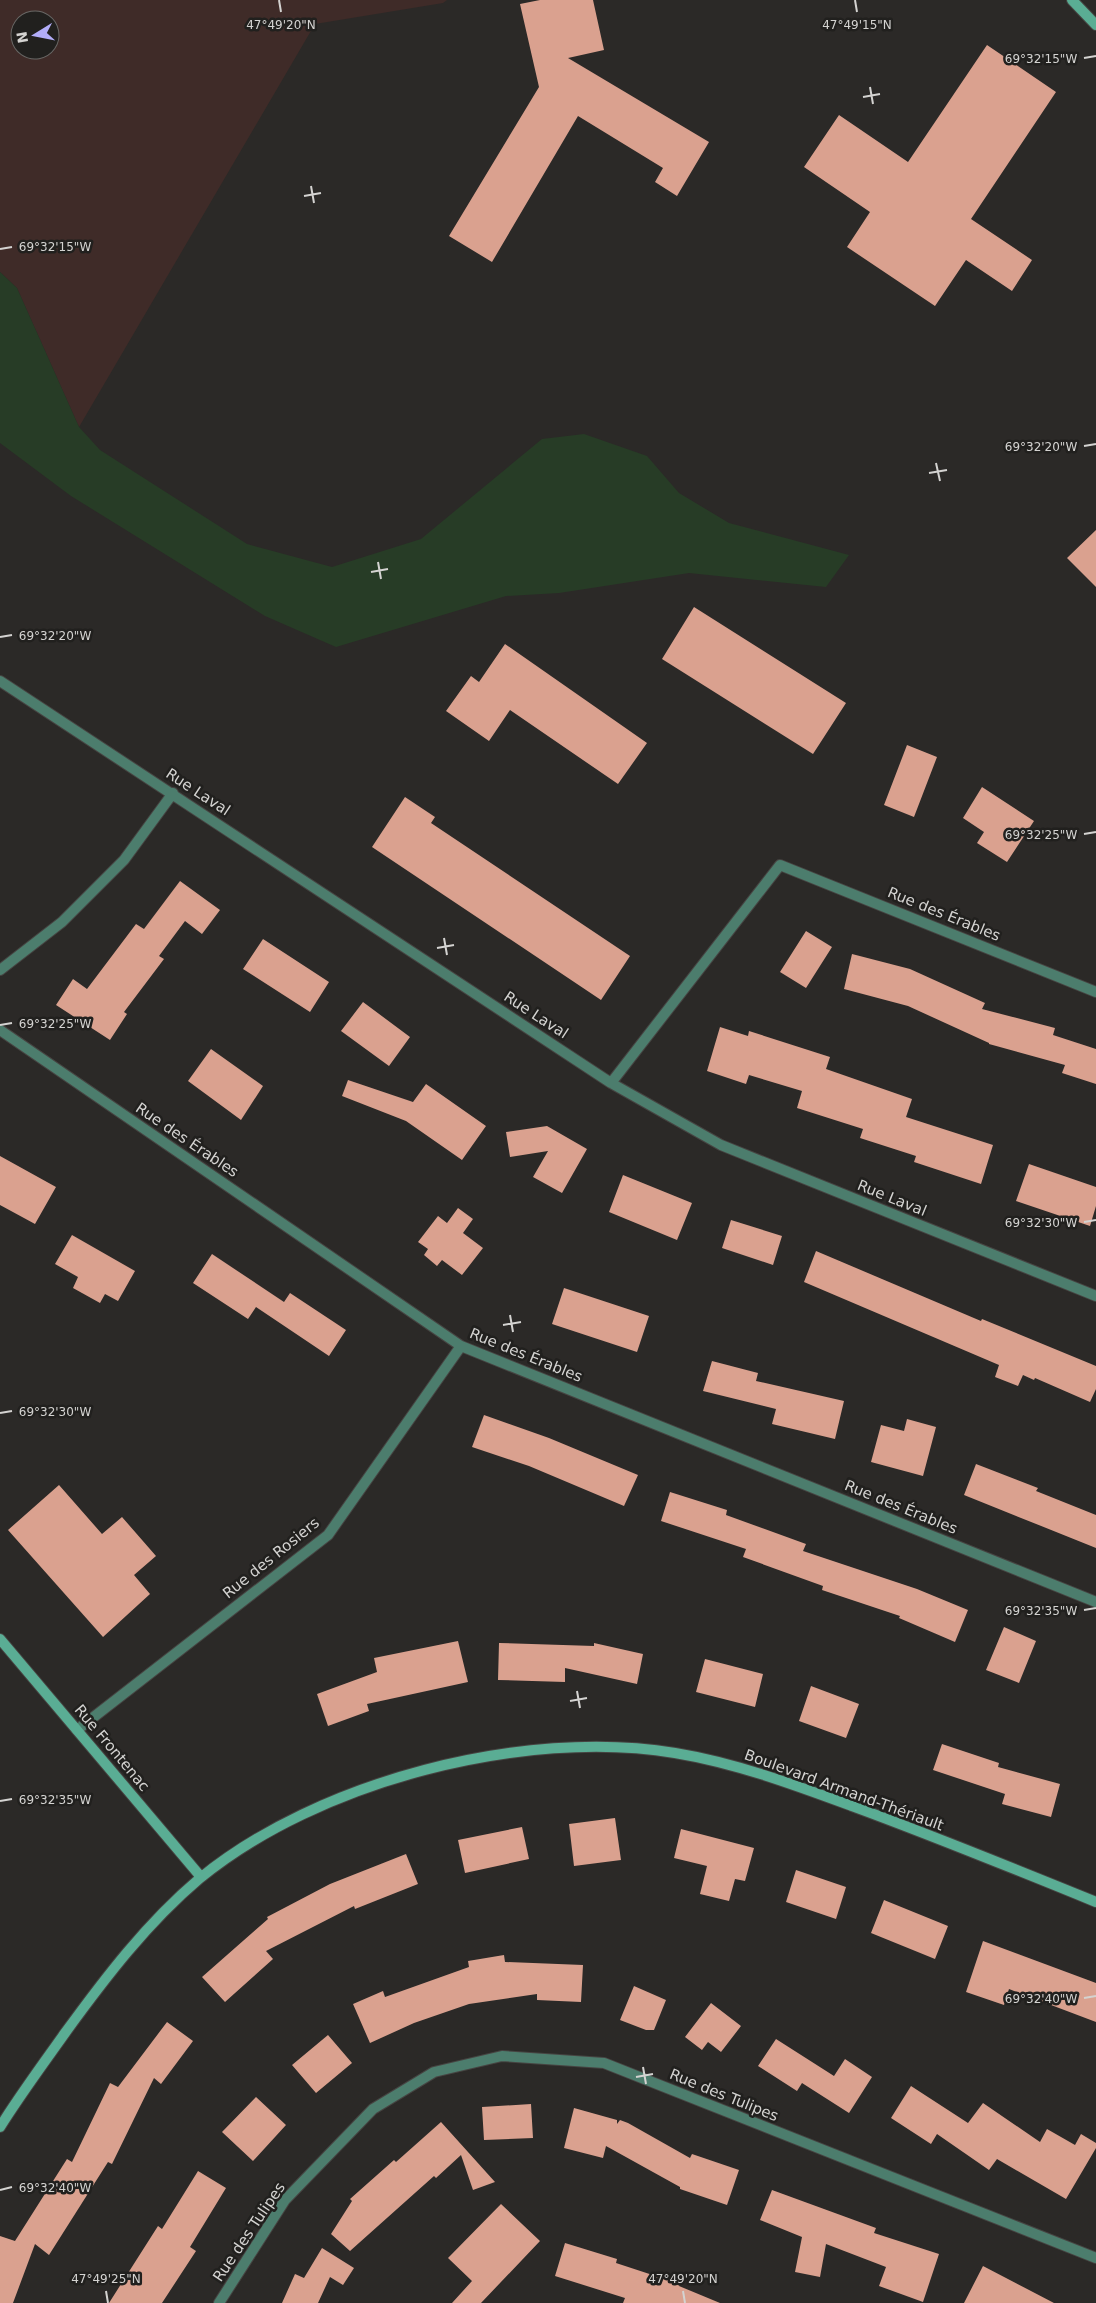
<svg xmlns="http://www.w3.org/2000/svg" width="1096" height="2303" font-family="'DejaVu Sans',sans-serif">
<rect width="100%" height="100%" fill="#2b2927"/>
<path fill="#3f2b28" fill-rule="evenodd" d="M 0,0 L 447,0 L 443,3 L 315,24 L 79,427 L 17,288 L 0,272 ZM 20,20 L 50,20 L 50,50 L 20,50 Z"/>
<path fill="#273c26" d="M 0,272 L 17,288 L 79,427 L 100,450 L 247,544 L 332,567 L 421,539 L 542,439 L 584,434 L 647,456 L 679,493 L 729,523 L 849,555 L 826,587 L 689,573 L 559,593 L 506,596 L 336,647 L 265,616 L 71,496 L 0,443 Z"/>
<path fill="#daa18f" d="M 540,0 L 593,0 L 604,50 L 568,58 L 709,142 L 677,196 L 655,182 L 663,168 L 578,116 L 492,262 L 449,236 L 539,87 L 520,4 Z
M 987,45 L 1056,92 L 971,219 L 1032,260 L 1012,291 L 966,260 L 935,306 L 847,247 L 870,212 L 804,167 L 839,115 L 908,162 Z
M 1096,530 L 1096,587 L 1067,558 Z
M 694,607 L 846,703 L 813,754 L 662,659 Z
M 505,644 L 647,743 L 618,784 L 510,710 L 489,741 L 446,711 L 471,676 L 479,682 Z
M 907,745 L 937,757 L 914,817 L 884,805 Z
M 982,787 L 1034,821 L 1007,862 L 977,843 L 984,832 L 963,818 Z
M 405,797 L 435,817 L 431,823 L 630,956 L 601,1000 L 372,847 Z
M 180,881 L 220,910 L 202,934 L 185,921 L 159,956 L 164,959 L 124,1012 L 127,1014 L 110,1040 L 56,1005 L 73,979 L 87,989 L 136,924 L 144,929 Z
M 806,931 L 832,947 L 806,988 L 780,972 Z
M 263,939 L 329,982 L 310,1012 L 243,969 Z
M 852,954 L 910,969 L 985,1003 L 982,1009 L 1055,1028 L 1053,1035 L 1096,1049 L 1096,1084 L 1062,1073 L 1065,1065 L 989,1044 L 989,1043 L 908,1006 L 844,989 Z
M 363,1002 L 410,1037 L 389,1066 L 341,1031 Z
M 720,1027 L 748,1036 L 749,1031 L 830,1057 L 826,1069 L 912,1099 L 906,1117 L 993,1145 L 981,1184 L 914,1162 L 916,1156 L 860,1138 L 863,1129 L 797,1108 L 802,1091 L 749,1075 L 746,1084 L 707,1071 Z
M 211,1049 L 263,1086 L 241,1120 L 188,1081 Z
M 348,1080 L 413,1102 L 426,1084 L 486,1126 L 462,1160 L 406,1121 L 342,1096 Z
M 547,1126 L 587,1149 L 562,1193 L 533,1177 L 548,1151 L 510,1157 L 506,1132 Z
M 0,1156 L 56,1187 L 35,1224 L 0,1205 Z
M 1029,1164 L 1096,1187 L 1096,1206 L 1090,1226 L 1016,1201 Z
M 623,1175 L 692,1203 L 677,1240 L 609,1212 Z
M 458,1208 L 473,1219 L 463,1233 L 483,1248 L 462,1275 L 442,1260 L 437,1266 L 424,1255 L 428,1249 L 418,1242 L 438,1216 L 447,1223 Z
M 731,1220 L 782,1236 L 773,1265 L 722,1248 Z
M 72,1235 L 135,1271 L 118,1301 L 105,1294 L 100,1303 L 73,1288 L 78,1277 L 55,1264 Z
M 816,1251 L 981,1321 L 982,1319 L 1096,1366 L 1096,1389 L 1090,1402 L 1035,1378 L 1034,1380 L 1023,1375 L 1018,1386 L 995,1377 L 999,1365 L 804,1282 Z
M 212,1254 L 284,1302 L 290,1293 L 346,1330 L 329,1356 L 256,1307 L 248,1319 L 193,1283 Z
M 564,1288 L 649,1316 L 637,1352 L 552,1324 Z
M 712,1361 L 758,1373 L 756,1381 L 844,1401 L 835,1439 L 772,1424 L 776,1409 L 703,1391 Z
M 484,1415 L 549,1438 L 638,1475 L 624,1506 L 529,1466 L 472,1447 Z
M 907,1419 L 936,1427 L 923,1476 L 871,1462 L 881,1425 L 904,1431 Z
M 976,1464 L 1038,1488 L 1036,1491 L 1096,1515 L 1096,1548 L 964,1495 Z
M 59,1485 L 102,1534 L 122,1517 L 156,1556 L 134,1575 L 150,1594 L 103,1637 L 8,1530 Z
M 670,1492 L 727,1510 L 726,1515 L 806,1544 L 803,1551 L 917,1589 L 968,1610 L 955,1642 L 899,1618 L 900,1616 L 822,1590 L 823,1586 L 743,1557 L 746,1549 L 661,1521 Z
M 1004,1627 L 1036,1641 L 1019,1683 L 986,1670 Z
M 458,1641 L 468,1682 L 367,1704 L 369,1711 L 328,1726 L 317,1694 L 377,1672 L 374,1658 Z
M 499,1643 L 594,1646 L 594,1643 L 643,1654 L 637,1684 L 565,1668 L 565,1682 L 498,1680 Z
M 705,1659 L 763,1674 L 755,1707 L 696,1692 Z
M 811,1686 L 859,1704 L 846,1738 L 799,1721 Z
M 942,1744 L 999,1763 L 998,1767 L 1060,1784 L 1051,1817 L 1002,1804 L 1005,1794 L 933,1770 Z
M 615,1818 L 621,1860 L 574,1866 L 569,1824 Z
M 522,1827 L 529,1859 L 465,1873 L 458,1840 Z
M 681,1829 L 754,1848 L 745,1881 L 735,1879 L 729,1901 L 700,1894 L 707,1866 L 674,1858 Z
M 406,1854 L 418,1884 L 355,1909 L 354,1906 L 266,1951 L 273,1959 L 225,2002 L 202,1977 L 268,1919 L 267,1917 L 330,1884 Z
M 796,1870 L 846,1887 L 836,1919 L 786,1902 Z
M 884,1900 L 948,1926 L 935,1959 L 871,1933 Z
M 983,1941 L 1096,1983 L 1096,2022 L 1009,1989 L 1004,2005 L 966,1992 Z
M 504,1955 L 505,1962 L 583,1965 L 581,2002 L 537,2000 L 537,1994 L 469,2004 L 414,2023 L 370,2043 L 353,2004 L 383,1991 L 385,1997 L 469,1967 L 468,1961 Z
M 634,1986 L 666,2000 L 654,2030 L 646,2030 L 620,2020 Z
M 711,2003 L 741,2026 L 721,2052 L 708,2042 L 702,2050 L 685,2037 Z
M 167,2022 L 193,2041 L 161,2084 L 154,2078 L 112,2164 L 108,2162 L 49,2255 L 35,2244 L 13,2303 L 0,2303 L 0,2236 L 15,2241 L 67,2159 L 72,2162 L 110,2083 L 118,2087 Z
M 328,2035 L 352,2063 L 316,2093 L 292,2065 Z
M 776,2039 L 834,2076 L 845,2059 L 872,2077 L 849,2113 L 802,2083 L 797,2091 L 758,2066 Z
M 911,2086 L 968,2123 L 983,2103 L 1040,2142 L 1047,2129 L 1075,2145 L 1081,2134 L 1096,2143 L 1096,2148 L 1066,2199 L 997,2159 L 989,2170 L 937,2134 L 931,2144 L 891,2118 Z
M 256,2097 L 286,2125 L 253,2161 L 222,2132 Z
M 531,2104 L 533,2138 L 484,2140 L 482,2107 Z
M 574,2108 L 617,2120 L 617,2124 L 620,2120 L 628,2123 L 690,2158 L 692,2154 L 739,2170 L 727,2205 L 680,2189 L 680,2187 L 606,2146 L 603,2158 L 564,2148 Z
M 441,2122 L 495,2182 L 473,2190 L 461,2155 L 436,2178 L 434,2176 L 350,2251 L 331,2234 L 352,2201 L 350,2199 L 394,2160 L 396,2162 Z
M 198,2171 L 226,2188 L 190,2247 L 196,2251 L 162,2303 L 109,2303 L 158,2226 L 162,2229 Z
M 772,2190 L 876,2228 L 874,2233 L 939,2254 L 923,2302 L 879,2286 L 886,2267 L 826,2244 L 820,2277 L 795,2272 L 802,2237 L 760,2220 Z
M 501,2204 L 540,2241 L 481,2303 L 452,2303 L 472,2281 L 448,2258 Z
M 565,2243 L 617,2259 L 616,2263 L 680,2284 L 679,2286 L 720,2303 L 623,2303 L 625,2298 L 555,2276 Z
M 322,2248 L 354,2268 L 343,2285 L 330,2277 L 318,2303 L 282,2303 L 295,2274 L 304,2278 Z
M 983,2266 L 1054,2303 L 964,2303 Z"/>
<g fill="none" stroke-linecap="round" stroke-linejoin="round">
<g stroke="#464442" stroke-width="12">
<path id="street" d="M 0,681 L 611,1083 L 721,1145 L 1096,1296
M 0,970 L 62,922 L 124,860 L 173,793
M 0,1030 L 461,1346 L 1096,1602
M 611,1083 L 780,865 L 1096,992
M 77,1730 L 328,1535 L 461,1346
M 219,2303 L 285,2200 L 373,2109 L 434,2072 L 502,2056 L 604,2063 L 1096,2258"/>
</g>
<g stroke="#464442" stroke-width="12">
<path id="secondary" d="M 1072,0 L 1096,25
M 0,1639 L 201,1877
M 0,2127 C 20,2095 43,2064 65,2033 C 105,1978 147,1923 199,1879 C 318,1781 524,1728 675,1753 C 736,1763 795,1785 852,1806 C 934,1836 1015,1869 1096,1902"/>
</g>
<use href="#street" stroke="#4c7d6d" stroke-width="10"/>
<use href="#secondary" stroke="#5aad94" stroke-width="10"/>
</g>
<path fill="none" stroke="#d4d3d1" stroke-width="2" d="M 279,0 L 281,12M 855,0 L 857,12M 1084,58 L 1096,56M 870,87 L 873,104M 863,97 L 880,94M 311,186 L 314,203M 304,196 L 321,193M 0,249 L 12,247M 1084,446 L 1096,444M 936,463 L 940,481M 929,473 L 947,470M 378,562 L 381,579M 371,572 L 388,569M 0,637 L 12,635M 1084,834 L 1096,832M 444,938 L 447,955M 437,948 L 454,945M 0,1025 L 12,1023M 1084,1222 L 1096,1220M 510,1315 L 513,1332M 503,1325 L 521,1322M 0,1413 L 12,1411M 1084,1610 L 1096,1608M 577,1691 L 580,1708M 570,1701 L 587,1698M 0,1801 L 12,1799M 1084,1998 L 1096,1996M 643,2067 L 646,2084M 636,2077 L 653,2074M 0,2190 L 12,2187M 106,2291 L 108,2303M 683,2291 L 685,2303"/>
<g text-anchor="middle" stroke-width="5" stroke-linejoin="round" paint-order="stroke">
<g font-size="15" fill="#d4d3d1" stroke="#21201e">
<text transform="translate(198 792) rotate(33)" y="5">Rue Laval</text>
<text transform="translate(944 914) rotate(22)" y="5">Rue des Érables</text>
<text transform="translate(536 1015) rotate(33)" y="5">Rue Laval</text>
<text transform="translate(187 1140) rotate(34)" y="5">Rue des Érables</text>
<text transform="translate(892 1198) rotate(22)" y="5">Rue Laval</text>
<text transform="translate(526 1355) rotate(22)" y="5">Rue des Érables</text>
<text transform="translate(901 1507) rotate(22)" y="5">Rue des Érables</text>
<text transform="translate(271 1558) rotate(-39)" y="5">Rue des Rosiers</text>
<text transform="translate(112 1748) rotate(50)" y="5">Rue Frontenac</text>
<text transform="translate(844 1790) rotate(20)" y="5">Boulevard Armand-Thériault</text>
<text transform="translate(724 2095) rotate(22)" y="5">Rue des Tulipes</text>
<text transform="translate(249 2232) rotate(-56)" y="5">Rue des Tulipes</text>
</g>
</g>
<g font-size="12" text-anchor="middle" fill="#d4d3d1" stroke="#21201e" stroke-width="5" stroke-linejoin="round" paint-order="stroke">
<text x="281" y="29">47°49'20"N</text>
<text x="857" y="29">47°49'15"N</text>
<text x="1041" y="63">69°32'15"W</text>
<text x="55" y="251">69°32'15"W</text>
<text x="1041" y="451">69°32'20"W</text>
<text x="55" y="640">69°32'20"W</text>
<text x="1041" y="839">69°32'25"W</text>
<text x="55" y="1028">69°32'25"W</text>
<text x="1041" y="1227">69°32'30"W</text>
<text x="55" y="1416">69°32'30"W</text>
<text x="1041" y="1615">69°32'35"W</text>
<text x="55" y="1804">69°32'35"W</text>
<text x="1041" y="2003">69°32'40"W</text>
<text x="55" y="2192">69°32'40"W</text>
<text x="106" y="2283">47°49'25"N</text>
<text x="683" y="2283">47°49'20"N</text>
</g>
<g transform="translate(35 35) rotate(260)"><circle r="24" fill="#21201e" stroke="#696866"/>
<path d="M0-4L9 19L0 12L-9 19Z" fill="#b2adf9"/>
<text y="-8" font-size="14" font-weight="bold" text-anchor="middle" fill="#d4d3d1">N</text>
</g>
</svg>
